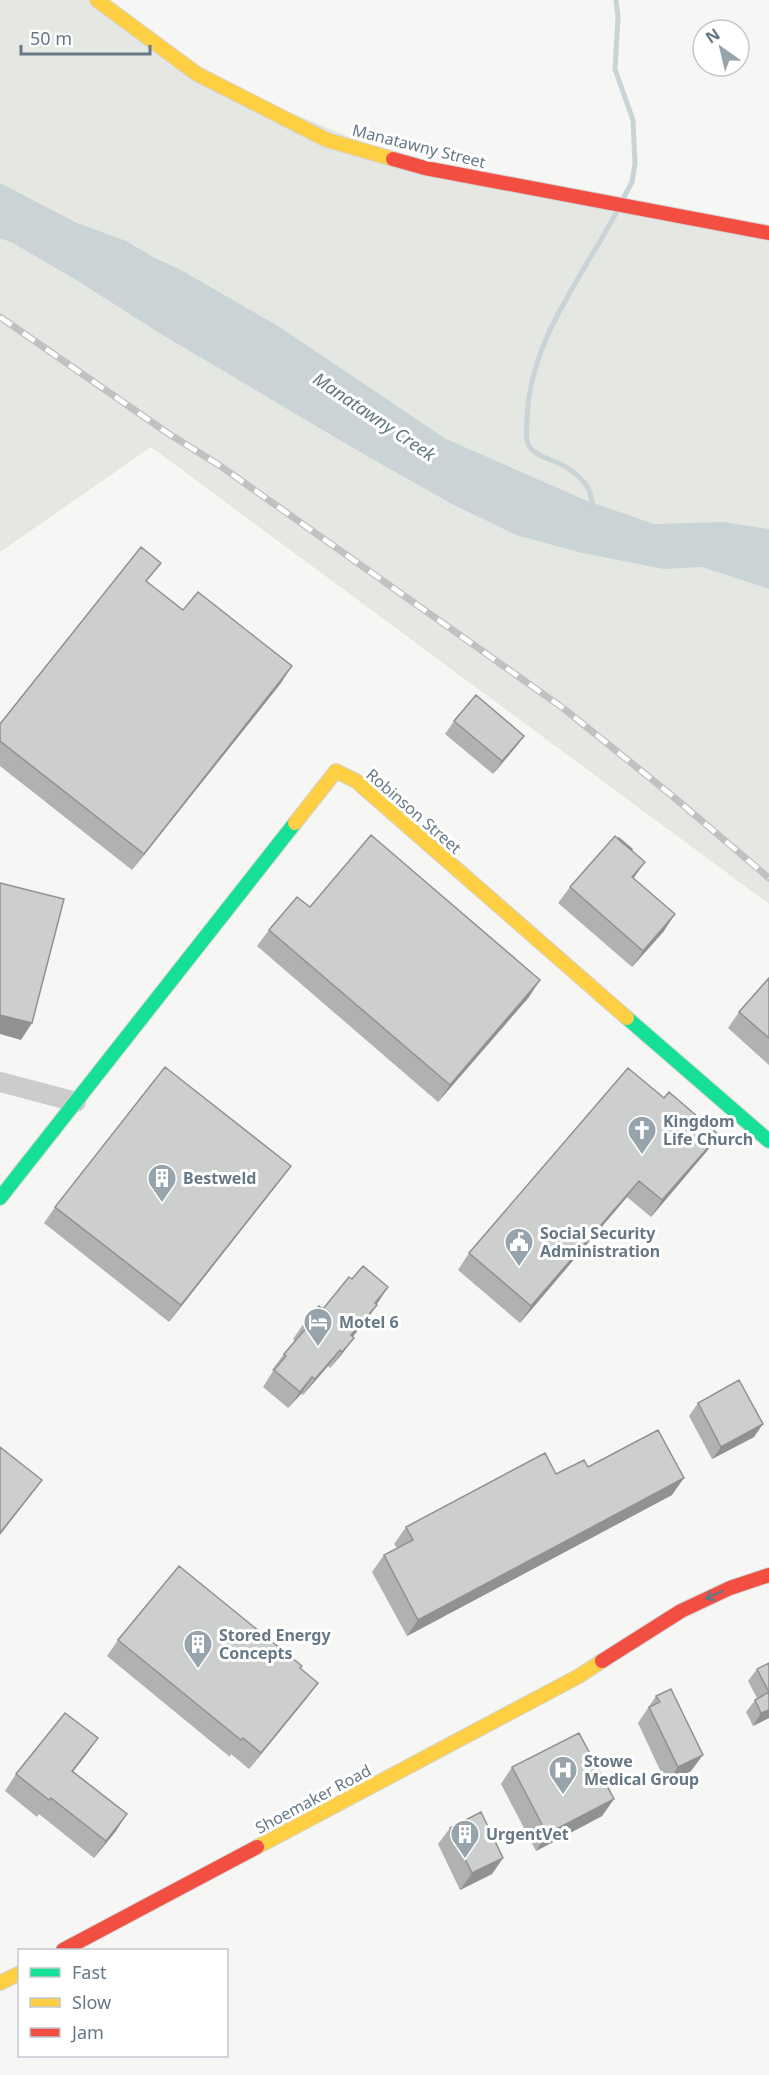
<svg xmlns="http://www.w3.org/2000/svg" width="769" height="2075" font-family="'Noto Sans',sans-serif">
<rect width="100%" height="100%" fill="#f6f6f5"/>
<path fill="#e5e8e2" d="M 0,0 L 96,0 L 197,74 L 425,168 L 769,233 L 769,904 L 151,447 L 0,552 Z"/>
<path fill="#cad3d6" d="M 0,183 L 77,223 L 126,241 L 155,258 L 179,269 L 278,326 L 446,439 L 585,500 L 654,524 L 723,522 L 769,529 L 769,589 L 702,567 L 664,569 L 578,552 L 516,535 L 452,504 L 360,452 L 161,334 L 78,281 L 13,243 L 0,238 Z"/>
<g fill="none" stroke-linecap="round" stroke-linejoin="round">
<path stroke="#cad3d6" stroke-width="5" d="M 616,0 L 618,17 L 615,69 L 633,120 L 635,164 L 632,182 L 624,197
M 594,507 C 591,501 591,495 589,490 C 586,482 573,471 566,467 C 554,459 535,458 528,444 C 525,438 527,428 527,421 C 528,343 581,279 616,213"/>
<g stroke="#d3d4d5" stroke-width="16">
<path id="fast" d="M 627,1018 L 769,1141
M 0,1198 L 295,823"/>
</g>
<g stroke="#d3d4d5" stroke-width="16">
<path id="slow" d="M 97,0 L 197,74 L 327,140 L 393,159
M 295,823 L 336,771 L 356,781 L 627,1018
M 257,1847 L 579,1676 L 602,1661
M 0,1983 L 20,1973"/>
</g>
<g stroke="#d3d4d5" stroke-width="16">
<path id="jam" d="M 393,159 L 425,168 L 769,233
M 602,1661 L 681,1611 L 730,1588 L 769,1575
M 63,1950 L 257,1847"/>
</g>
<path stroke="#cbcccc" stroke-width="20" d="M 0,1082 L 76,1102"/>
<use href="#fast" stroke="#16e098" stroke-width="14"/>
<use href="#slow" stroke="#ffcf43" stroke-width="14"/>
<use href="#jam" stroke="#f24e42" stroke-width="14"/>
<g stroke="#c0c1c3" stroke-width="7">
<path id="rail" d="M 0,317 L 169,434 L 219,465 L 563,708 L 670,794 L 769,878"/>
</g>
<use href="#rail" stroke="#fff" stroke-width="4.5" stroke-dasharray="14" stroke-linecap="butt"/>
</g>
<path fill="#b0b2b2" d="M 147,582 L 183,610 L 281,683 L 132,870 L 0,766 L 0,724 Z
M 454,721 L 524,736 L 515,748 L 493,774 L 445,734 Z
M 631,850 L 634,878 L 664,931 L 632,967 L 558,903 L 570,887 Z
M 310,907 L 529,997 L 438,1102 L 257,946 L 269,930 Z
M 769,978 L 769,1065 L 728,1028 L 739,1012 Z
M 664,1098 L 707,1151 L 651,1217 L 627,1197 L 520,1323 L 458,1270 L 469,1253 Z
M 279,1182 L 169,1322 L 44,1223 L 55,1207 Z
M 376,1304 L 365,1322 L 353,1336 L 354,1338 L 342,1354 L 330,1368 L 328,1366 L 303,1395 L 301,1394 L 288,1408 L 263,1387 L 273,1371 L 272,1370 L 284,1354 L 295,1341 L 293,1339 L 304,1323 L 323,1309 Z
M 698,1403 L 754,1437 L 712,1459 L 689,1416 Z
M 588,1467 L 672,1495 L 407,1636 L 372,1572 L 384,1555 L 397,1548 L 394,1544 L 406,1527 L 556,1474 Z
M 118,1640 L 300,1669 L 306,1699 L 249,1769 L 231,1754 L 230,1757 L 107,1656 Z
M 769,1663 L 769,1718 L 753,1726 L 746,1712 L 755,1700 L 757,1698 L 748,1681 L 757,1669 Z
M 656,1696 L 691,1771 L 666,1783 L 638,1723 Z
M 98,1738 L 73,1771 L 116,1831 L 94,1858 L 39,1814 L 37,1817 L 5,1791 L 16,1774 Z
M 512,1767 L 614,1799 L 602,1816 L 536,1851 L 501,1784 Z
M 450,1828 L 503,1858 L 492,1874 L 460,1890 L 438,1844 Z"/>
<path fill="#909191" d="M 292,666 L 281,683 L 132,870 L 144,854 Z
M 524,736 L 515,748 L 493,774 L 502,761 Z
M 645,862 L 633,879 L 632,877 Z
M 675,914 L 664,931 L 632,967 L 643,951 Z
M 540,980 L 529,997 L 438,1102 L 450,1085 Z
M 0,1015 L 32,1023 L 21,1040 L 0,1034 Z
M 719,1135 L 707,1151 L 651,1217 L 662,1200 Z
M 291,1166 L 279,1182 L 169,1322 L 181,1305 Z
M 639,1181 L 627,1197 L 520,1323 L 531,1306 Z
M 388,1287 L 377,1304 L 363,1320 L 375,1303 Z
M 377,1305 L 365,1322 L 340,1352 L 351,1335 Z
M 354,1338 L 342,1354 L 330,1368 L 342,1352 Z
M 340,1350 L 328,1366 L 303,1395 L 315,1379 Z
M 312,1377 L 301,1394 L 288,1408 L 300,1392 Z
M 763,1424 L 754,1437 L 712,1459 L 721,1447 Z
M 684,1478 L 672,1495 L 407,1636 L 418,1620 Z
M 42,1480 L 30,1496 L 0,1535 L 0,1533 Z
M 318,1683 L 306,1699 L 249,1769 L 261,1753 Z
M 769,1710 L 769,1718 L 753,1726 L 761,1713 Z
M 98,1738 L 86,1755 L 61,1787 L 72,1771 Z
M 703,1755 L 691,1771 L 666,1783 L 678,1767 Z
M 614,1799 L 602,1816 L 536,1851 L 547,1834 Z
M 127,1814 L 116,1831 L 94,1858 L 106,1841 Z
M 503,1858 L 492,1874 L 460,1890 L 472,1873 Z"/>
<path fill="#cdcfcf" stroke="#909191" stroke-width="1.5" d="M 141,547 L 161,563 L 146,581 L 183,610 L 198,592 L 292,666 L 144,854 L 0,741 L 0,724 Z
M 476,695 L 524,736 L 502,761 L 454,721 Z
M 371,835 L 540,980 L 450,1085 L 269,930 L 297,897 L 310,907 Z
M 615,836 L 645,862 L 632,877 L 675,914 L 643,951 L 570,887 Z
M 619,838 L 632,849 L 631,850 L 618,839 Z
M 0,883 L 64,899 L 32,1023 L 0,1015 Z
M 769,978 L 769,1038 L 739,1012 Z
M 165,1067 L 291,1166 L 181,1305 L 55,1207 Z
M 628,1068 L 664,1098 L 669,1092 L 719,1135 L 662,1200 L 639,1181 L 531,1306 L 469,1253 Z
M 363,1266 L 388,1287 L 375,1303 L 377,1305 L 351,1335 L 354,1338 L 342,1352 L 340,1350 L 315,1379 L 312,1377 L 300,1392 L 274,1370 L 286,1356 L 284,1354 L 308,1326 L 304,1323 L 319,1306 L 323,1309 L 349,1277 L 352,1279 Z
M 739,1380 L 763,1424 L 721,1447 L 698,1403 Z
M 658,1430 L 684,1478 L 418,1620 L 384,1555 L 413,1540 L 406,1527 L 545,1453 L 556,1474 L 584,1460 L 588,1467 Z
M 0,1447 L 42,1480 L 0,1533 Z
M 179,1566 L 302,1666 L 300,1668 L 318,1683 L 261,1753 L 243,1738 L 241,1740 L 118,1640 Z
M 769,1663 L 769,1692 L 757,1669 Z
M 671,1689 L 703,1755 L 678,1767 L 649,1707 L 660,1702 L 656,1696 Z
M 769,1692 L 769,1710 L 761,1713 L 755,1700 Z
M 65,1713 L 98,1738 L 72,1771 L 127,1814 L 106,1841 L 51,1798 L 49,1800 L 16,1774 Z
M 579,1733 L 614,1799 L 547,1834 L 512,1767 Z
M 481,1812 L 503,1858 L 472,1873 L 450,1828 Z"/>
<defs><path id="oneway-shaft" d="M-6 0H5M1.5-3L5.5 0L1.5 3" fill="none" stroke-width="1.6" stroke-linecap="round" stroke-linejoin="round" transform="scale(1.5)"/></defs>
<use stroke="#667885" href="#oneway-shaft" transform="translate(714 1595) rotate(154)"/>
<defs>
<g id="church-pin" transform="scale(1.5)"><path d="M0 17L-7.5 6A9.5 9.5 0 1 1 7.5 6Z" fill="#98a4ac" stroke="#fff"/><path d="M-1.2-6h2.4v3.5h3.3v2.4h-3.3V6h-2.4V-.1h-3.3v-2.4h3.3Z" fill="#fff"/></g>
<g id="building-pin" transform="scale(1.5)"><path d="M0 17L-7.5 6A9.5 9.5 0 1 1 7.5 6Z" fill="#98a4ac" stroke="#fff"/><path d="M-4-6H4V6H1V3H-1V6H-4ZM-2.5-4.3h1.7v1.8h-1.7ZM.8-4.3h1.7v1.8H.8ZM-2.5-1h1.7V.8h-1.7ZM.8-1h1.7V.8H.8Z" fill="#fff"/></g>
<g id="civic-pin" transform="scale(1.5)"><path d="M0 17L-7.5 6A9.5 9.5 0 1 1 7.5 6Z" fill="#98a4ac" stroke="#fff"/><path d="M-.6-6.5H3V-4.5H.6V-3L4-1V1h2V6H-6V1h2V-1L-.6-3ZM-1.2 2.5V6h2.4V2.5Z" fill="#fff"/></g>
<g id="hotel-pin" transform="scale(1.5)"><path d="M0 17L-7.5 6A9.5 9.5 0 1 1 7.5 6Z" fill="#98a4ac" stroke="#fff"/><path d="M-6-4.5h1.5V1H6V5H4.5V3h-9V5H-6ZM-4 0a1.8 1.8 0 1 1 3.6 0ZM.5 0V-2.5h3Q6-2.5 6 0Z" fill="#fff"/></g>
<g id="hospital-pin" transform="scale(1.5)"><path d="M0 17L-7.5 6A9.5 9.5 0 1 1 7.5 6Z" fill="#98a4ac" stroke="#fff"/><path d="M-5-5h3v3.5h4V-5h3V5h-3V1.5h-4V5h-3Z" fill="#fff"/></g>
</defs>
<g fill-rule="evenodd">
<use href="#church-pin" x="642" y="1130"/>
<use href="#building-pin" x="162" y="1178"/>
<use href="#civic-pin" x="519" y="1242"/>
<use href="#hotel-pin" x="318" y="1322"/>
<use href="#building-pin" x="198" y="1644"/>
<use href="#hospital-pin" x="563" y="1770"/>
<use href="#building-pin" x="465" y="1834"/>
</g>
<g text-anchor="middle" stroke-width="6" stroke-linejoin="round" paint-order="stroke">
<g font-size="16" fill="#667885" stroke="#fff">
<text transform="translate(419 146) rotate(14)" y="6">Manatawny Street</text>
<text transform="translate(414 811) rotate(41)" y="6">Robinson Street</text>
<text transform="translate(313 1799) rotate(-28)" y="6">Shoemaker Road</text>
</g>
<g font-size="16" font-weight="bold" fill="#667885" stroke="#fff" text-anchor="start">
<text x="663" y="1127">Kingdom<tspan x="663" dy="18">Life Church</tspan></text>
<text x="183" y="1184">Bestweld</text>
<text x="540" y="1239">Social Security<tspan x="540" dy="18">Administration</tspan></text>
<text x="339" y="1328">Motel 6</text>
<text x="219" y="1641">Stored Energy<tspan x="219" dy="18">Concepts</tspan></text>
<text x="584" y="1767">Stowe<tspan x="584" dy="18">Medical Group</tspan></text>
<text x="486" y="1840">UrgentVet</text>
</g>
<g font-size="18" font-style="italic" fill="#627a81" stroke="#fff">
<text transform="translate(374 417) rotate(34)" y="6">Manatawny Creek</text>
</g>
</g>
<rect x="18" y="1949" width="210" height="108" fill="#ffffff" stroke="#c2c9ce" stroke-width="1.5"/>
<rect x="30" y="1968" width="30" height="9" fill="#16e098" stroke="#c2c9ce" stroke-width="1.5"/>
<text x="72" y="1979" font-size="18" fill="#667885">Fast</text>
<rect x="30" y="1998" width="30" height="9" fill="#ffcf43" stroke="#c2c9ce" stroke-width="1.5"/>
<text x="72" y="2009" font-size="18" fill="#667885">Slow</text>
<rect x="30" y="2028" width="30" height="9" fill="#f24e42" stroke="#c2c9ce" stroke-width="1.5"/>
<text x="72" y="2039" font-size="18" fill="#667885">Jam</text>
<g transform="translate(721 48) rotate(326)"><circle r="28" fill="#ffffff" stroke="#c2c9ce" stroke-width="1.5"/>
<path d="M0-4.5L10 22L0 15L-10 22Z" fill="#98a4ac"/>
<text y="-9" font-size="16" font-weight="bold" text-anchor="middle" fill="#667885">N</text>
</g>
<path d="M21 45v9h129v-9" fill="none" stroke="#667885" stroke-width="3"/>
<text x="30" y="45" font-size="18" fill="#667885" stroke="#ffffff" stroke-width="4.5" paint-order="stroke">50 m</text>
</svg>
